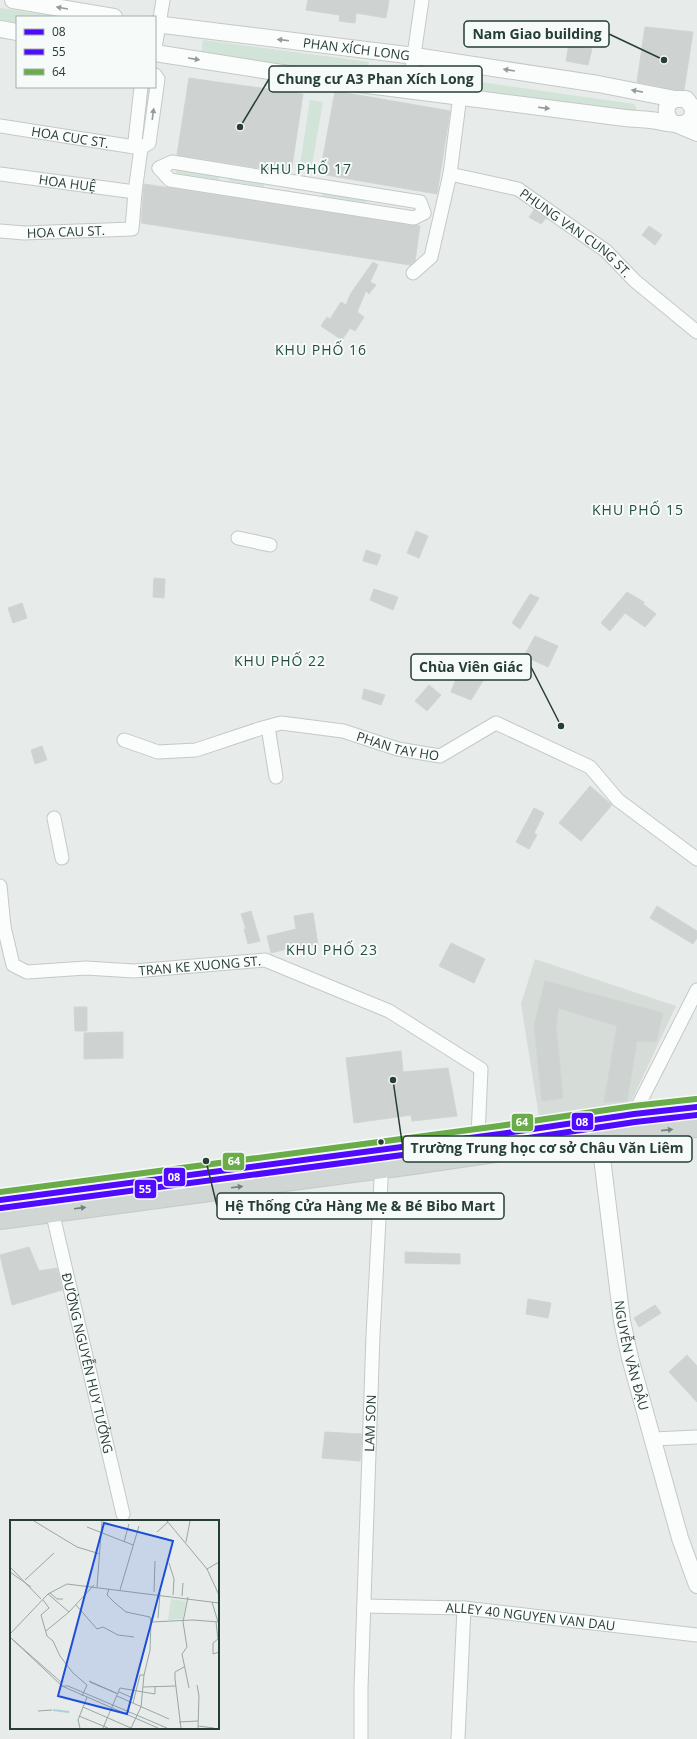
<svg xmlns="http://www.w3.org/2000/svg" width="697" height="1739" font-family="'Open Sans',sans-serif">
<rect width="100%" height="100%" fill="#e7ecea"/>
<path fill="#d6ddd9" d="M 535,959 L 676,1006 L 630,1104 L 539,1117 L 521,1004 Z"/>
<path fill="#d2e3d7" d="M 0,8 L 59,17 L 17,17 L 17,26 L 0,24 Z
M 203,40 L 369,62 L 367,77 L 201,54 Z
M 474,81 L 634,104 L 637,110 L 633,115 L 473,93 Z
M 146,87 L 153,87 L 145,141 L 138,141 Z
M 310,100 L 323,102 L 312,165 L 300,164 Z
M 176,169 L 219,176 L 219,180 L 176,173 Z
M 230,176 L 265,182 L 264,187 L 229,181 Z
M 323,192 L 367,199 L 366,203 L 322,196 Z"/>
<path fill="#ced3d1" stroke="#d0d5d3" d="M 308,0 L 389,0 L 386,18 L 356,13 L 355,23 L 339,21 L 340,15 L 306,10 Z
M 645,27 L 693,32 L 684,90 L 676,90 L 637,82 Z
M 569,44 L 592,49 L 588,65 L 566,61 Z
M 189,78 L 303,94 L 291,173 L 177,155 Z
M 335,91 L 450,111 L 437,194 L 320,174 Z
M 144,184 L 420,226 L 415,261 L 410,265 L 141,223 Z
M 534,210 L 546,218 L 541,224 L 529,217 Z
M 649,226 L 662,235 L 655,245 L 642,235 Z
M 373,262 L 378,265 L 370,282 L 376,285 L 369,294 L 366,291 L 357,312 L 364,317 L 355,331 L 350,328 L 342,340 L 321,326 L 327,317 L 330,319 L 341,302 L 346,305 L 351,293 Z
M 416,531 L 428,536 L 419,558 L 407,553 Z
M 366,550 L 381,555 L 377,565 L 363,561 Z
M 154,578 L 165,579 L 164,598 L 153,597 Z
M 374,589 L 398,597 L 393,610 L 370,600 Z
M 627,592 L 644,602 L 643,604 L 656,614 L 645,627 L 625,613 L 610,631 L 601,623 Z
M 530,594 L 539,598 L 520,629 L 512,623 Z
M 22,603 L 27,618 L 13,623 L 8,608 Z
M 535,636 L 558,646 L 548,667 L 524,656 Z
M 471,656 L 491,668 L 471,700 L 451,692 L 458,673 L 459,673 Z
M 429,685 L 441,695 L 427,711 L 415,701 Z
M 364,689 L 385,695 L 381,705 L 362,699 Z
M 42,746 L 47,760 L 35,764 L 31,750 Z
M 590,786 L 612,805 L 581,841 L 559,823 Z
M 534,808 L 544,813 L 534,833 L 537,835 L 529,849 L 516,842 Z
M 657,906 L 697,931 L 697,938 L 693,944 L 650,918 Z
M 251,911 L 260,941 L 248,944 L 244,929 L 246,929 L 241,914 Z
M 313,913 L 318,945 L 299,948 L 299,946 L 271,953 L 267,936 L 296,929 L 294,916 Z
M 451,943 L 485,959 L 474,983 L 439,966 Z
M 545,981 L 663,1013 L 656,1042 L 637,1041 L 627,1101 L 604,1102 L 617,1026 L 558,1008 L 556,1027 L 563,1098 L 542,1101 L 534,1026 Z
M 74,1007 L 87,1007 L 87,1031 L 75,1031 Z
M 123,1032 L 123,1058 L 84,1059 L 84,1033 Z
M 401,1051 L 403,1072 L 448,1068 L 457,1116 L 412,1121 L 411,1115 L 354,1123 L 346,1058 Z
M 29,1247 L 39,1271 L 57,1268 L 62,1290 L 12,1305 L 0,1255 Z
M 405,1252 L 460,1254 L 460,1264 L 405,1263 Z
M 528,1299 L 551,1303 L 548,1318 L 526,1314 Z
M 655,1305 L 661,1313 L 639,1327 L 634,1318 Z
M 687,1355 L 697,1366 L 697,1402 L 669,1372 Z
M 325,1432 L 362,1434 L 360,1461 L 322,1458 Z"/>
<g fill="none" stroke-linecap="round" stroke-linejoin="round">
<g stroke="#c4c9c7" stroke-width="15">
<g id="minor">
<path d="M 155,48 L 163,0"/>
<path id="s1" d="M 464,64 L 450,174 L 518,189 L 606,251 L 635,281 L 697,332"/>
<path d="M 409,89 L 422,0"/>
<path id="s2" d="M 0,126 L 141,148"/>
<path d="M 141,148 L 135,141 L 141,87"/>
<path d="M 159,168 L 172,162 L 420,202 L 424,213"/>
<path d="M 159,168 L 170,180 L 414,218 L 424,213"/>
<path id="s3" d="M 0,174 L 135,192"/>
<path id="s4" d="M 0,231 L 24,233 L 132,229 L 135,192 L 141,148 L 149,143 L 158,79 L 155,75"/>
<path d="M 413,273 L 431,257 L 450,174"/>
<path d="M 238,538 L 270,545"/>
<path d="M 268,727 L 276,777"/>
<path id="s5" d="M 124,740 L 158,752 L 196,750 L 259,729 L 281,723 L 343,731 L 398,749 L 440,756 L 496,723 L 590,767 L 618,800 L 697,859"/>
<path d="M 54,818 L 62,858"/>
<path d="M 0,886 L 4,927"/>
<path id="s6" d="M 0,927 L 4,927 L 13,965 L 27,972 L 86,968 L 134,971 L 265,960 L 389,1011 L 481,1069 L 478,1137"/>
<path d="M 635,1120 L 634,1114 L 697,990"/>
<path id="s7" d="M 52,1211 L 123,1514"/>
<path d="M 653,1439 L 697,1437"/>
<path id="s8" d="M 364,1606 L 464,1608 L 697,1635"/>
<path id="s9" d="M 361,1739 L 361,1688 L 373,1335 L 382,1161"/>
<path d="M 458,1739 L 464,1608"/>
</g>
</g>
<g stroke="#c4c9c7" stroke-width="18">
<g id="tertiary">
<path d="M 13,0 L 114,17"/>
<path id="s10" d="M 155,24 L 415,56 L 598,84 L 675,99"/>
<path d="M 0,29 L 17,32"/>
<path d="M 155,53 L 320,79 L 625,118 C 634,119 642,119 650,120 C 665,121 694,134 693,108 L 686,99 L 675,99 C 664,104 664,116 674,124"/>
<path d="M 678,125 L 697,133"/>
<path id="s11" d="M 598,1125 L 622,1321 L 630,1358 L 680,1538 L 697,1585"/>
</g>
</g>
<g stroke="#c3cac8" stroke-width="22">
<path id="primary" d="M 0,1200 L 500,1134 L 634,1114 L 697,1107
M 0,1219 L 413,1164 L 600,1137 L 697,1127"/>
</g>
<use href="#minor" stroke="#fbfcfc" stroke-width="13"/>
<use href="#tertiary" stroke="#fbfcfc" stroke-width="16"/>
<use href="#primary" stroke="#d0d6d4" stroke-width="20"/>
<g stroke="#f6faf8" stroke-width="9">
<path id="bus-1" d="M 0,1200 L 500,1134 L 634,1114 L 697,1107"/>
</g>
<g stroke="#f6faf8" stroke-width="9">
<path id="bus-2" d="M 1,1208 L 501,1142 L 635,1122 L 697,1115"/>
</g>
<g stroke="#f6faf8" stroke-width="9">
<path id="bus-3" d="M 0,1192 L 499,1126 L 633,1106 L 696,1099"/>
</g>
<use href="#bus-1" stroke="#4f0aff" stroke-width="6"/>
<use href="#bus-2" stroke="#4f0aff" stroke-width="6"/>
<use href="#bus-3" stroke="#6aac4a" stroke-width="6"/>
</g>
<defs><path id="oneway-solid" d="M-6-.8H1V-3.2L6.5 0L1 3.2V.8H-6Z"/></defs>
<g fill="#909d99">
<use href="#oneway-solid" transform="translate(62 8) rotate(-170)"/>
<use href="#oneway-solid" transform="translate(283 40) rotate(-173)"/>
<use href="#oneway-solid" transform="translate(194 59) rotate(9)"/>
<use href="#oneway-solid" transform="translate(509 70) rotate(-171)"/>
<use href="#oneway-solid" transform="translate(637 91) rotate(-169)"/>
<use href="#oneway-solid" transform="translate(544 108) rotate(7)"/>
<use href="#oneway-solid" transform="translate(153 114) rotate(-82)"/>
</g>
<g fill="#72827d">
<use href="#oneway-solid" transform="translate(667 1130) rotate(-6)"/>
<use href="#oneway-solid" transform="translate(237 1187) rotate(-7)"/>
<use href="#oneway-solid" transform="translate(80 1208) rotate(-7)"/>
</g>
<circle fill="#263e36" stroke="#f6faf8" stroke-width="1.5" cx="381" cy="1142" r="3.5"/>
<g text-anchor="middle" stroke-width="4" stroke-linejoin="round" paint-order="stroke">
<g font-size="13" fill="#263e36" stroke="#f6faf8">
<text dy="5" stroke="none"><textPath href="#s10" startOffset="203">PHAN XÍCH LONG</textPath></text>
<text dy="5" stroke="none"><textPath href="#s2" startOffset="71">HOA CUC ST.</textPath></text>
<text dy="5" stroke="none"><textPath href="#s3" startOffset="68">HOA HUỆ</textPath></text>
<text dy="5" stroke="none"><textPath href="#s4" startOffset="66">HOA CAU ST.</textPath></text>
<text dy="5" stroke="none"><textPath href="#s1" startOffset="253">PHUNG VAN CUNG ST.</textPath></text>
<text dy="5" stroke="none"><textPath href="#s5" startOffset="283">PHAN TAY HO</textPath></text>
<text dy="5" stroke="none"><textPath href="#s6" startOffset="232">TRAN KE XUONG ST.</textPath></text>
<text dy="5" stroke="none"><textPath href="#s11" startOffset="233">NGUYỄN VĂN ĐẬU</textPath></text>
<text dy="5" stroke="none"><textPath href="#s7" startOffset="156">ĐƯỜNG NGUYỄN HUY TƯỞNG</textPath></text>
<text dy="5" stroke="none"><textPath href="#s9" startOffset="316">LAM SON</textPath></text>
<text dy="5" stroke="none"><textPath href="#s8" startOffset="167">ALLEY 40 NGUYEN VAN DAU</textPath></text>
</g>
<g font-size="14" letter-spacing="1" fill="#234f42" stroke="#f6faf8">
<text x="306" y="174">KHU PHỐ 17</text>
<text x="321" y="355">KHU PHỐ 16</text>
<text x="638" y="515">KHU PHỐ 15</text>
<text x="280" y="666">KHU PHỐ 22</text>
<text x="332" y="955">KHU PHỐ 23</text>
</g>
</g>
<g transform="translate(10 1520)">
<rect width="209" height="209" fill="#e7ecea"/>
<path d="M 161,79 L 176,81 L 173,99 L 158,100 Z" fill="#d2e3d7"/>
<path fill="none" stroke="#acd2d6" stroke-width="2" d="M 43,190 L 59,192"/>
<path fill="none" stroke="#9aa6a2" stroke-width="1" d="M 24,1 L 67,27 L 90,34M 157,1 L 197,49 L 209,75M 77,7 L 123,25M 147,12 L 158,2M 114,22 L 119,4M 176,22 L 180,1M 159,43 L 164,59 L 163,75M 0,47 L 31,79M 197,49 L 209,42M 0,52 L 21,67M 15,60 L 44,33M 87,67 L 92,1M 99,69 L 97,75 L 105,83 L 116,92 L 140,97 L 141,102 L 183,100 L 209,102M 110,70 L 129,6M 144,72 L 145,41M 40,73 L 47,79 L 53,79M 38,74 L 59,92M 172,76 L 173,63M 178,77 L 173,102 L 177,127 L 172,134 L 179,168M 33,80 L 39,88 L 31,95 L 37,116 L 43,121 L 50,136 L 63,153 L 77,165 L 72,176M 202,82 L 208,102M 66,85 L 87,109 L 93,107 L 108,115 L 124,117M 148,98 L 150,73M 206,102 L 208,119 L 203,123 L 203,134 L 209,132M 36,111 L 59,92 L 84,65M 0,114 L 38,74 L 57,64 L 209,83M 0,117 L 52,166 L 148,208M 2,119 L 52,163M 79,161 L 106,173M 80,162 L 108,174M 187,165 L 189,176 L 188,208M 51,166 L 58,166 L 157,208M 133,167 L 166,166M 109,172 L 123,178M 107,176 L 159,199M 123,183 L 130,155 L 134,155 L 140,130 L 141,102M 73,187 L 121,208M 28,191 L 42,190M 69,196 L 98,208M 169,202 L 188,201M 188,206 L 204,208M 70,208 L 68,200 L 77,177M 93,208 L 110,168 L 145,174 L 145,167M 121,208 L 131,187 L 134,155M 171,208 L 165,159 L 165,152 L 174,147"/>
<path fill="#1d4ed8" fill-opacity="0.15" stroke="#1d4ed8" stroke-width="2" d="M 94,3 L 163,21 L 117,194 L 48,176 Z"/>
<rect width="209" height="209" fill="none" stroke="#263e36" stroke-width="2"/>
</g>
<path fill="none" stroke="#263e36" stroke-width="1.5" d="M664 60L609 34M240 127L269 79M561 726L531 667M393 1080L403 1149M206 1161L217 1206"/>
<g fill="#263e36" stroke="#f6faf8" stroke-width="1.5">
<circle cx="664" cy="60" r="4"/>
<circle cx="240" cy="127" r="4"/>
<circle cx="561" cy="726" r="4"/>
<circle cx="393" cy="1080" r="4"/>
<circle cx="206" cy="1161" r="4"/>
</g>
<g fill="#f6faf8" stroke="#263e36" stroke-width="1.5">
<rect x="464" y="21" width="145" height="26" rx="4"/>
<rect x="269" y="66" width="213" height="26" rx="4"/>
<rect x="411" y="654" width="120" height="26" rx="4"/>
<rect x="403" y="1136" width="289" height="26" rx="4"/>
<rect x="217" y="1193" width="287" height="26" rx="4"/>
</g>
<g font-size="14" text-anchor="middle" font-weight="bold" fill="#263e36">
<text x="537" y="39">Nam Giao building</text>
<text x="375" y="84">Chung cư A3 Phan Xích Long</text>
<text x="471" y="672">Chùa Viên Giác</text>
<text x="547" y="1153">Trường Trung học cơ sở Châu Văn Liêm</text>
<text x="360" y="1211">Hệ Thống Cửa Hàng Mẹ &amp; Bé Bibo Mart</text>
</g>
<g stroke="#f6faf8" stroke-width="1.5">
<rect x="571" y="1112" width="23" height="19" rx="4" fill="#4f0aff"/>
<rect x="511" y="1113" width="23" height="19" rx="4" fill="#6aac4a"/>
<rect x="222" y="1152" width="23" height="19" rx="4" fill="#6aac4a"/>
<rect x="163" y="1167" width="23" height="20" rx="4" fill="#4f0aff"/>
<rect x="134" y="1179" width="23" height="20" rx="4" fill="#4f0aff"/>
</g>
<g font-size="11" text-anchor="middle" font-weight="bold" fill="#fff">
<text x="582" y="1126">08</text>
<text x="522" y="1126">64</text>
<text x="234" y="1165">64</text>
<text x="174" y="1181">08</text>
<text x="145" y="1193">55</text>
</g>
<rect x="16" y="16" width="140" height="72" fill="#f6faf8" stroke="#a3afaa"/>
<rect x="24" y="29" width="20" height="6" fill="#4f0aff" stroke="#a3afaa"/>
<text x="52" y="36" font-size="12" fill="#263e36">08</text>
<rect x="24" y="49" width="20" height="6" fill="#4f0aff" stroke="#a3afaa"/>
<text x="52" y="56" font-size="12" fill="#263e36">55</text>
<rect x="24" y="69" width="20" height="6" fill="#6aac4a" stroke="#a3afaa"/>
<text x="52" y="76" font-size="12" fill="#263e36">64</text>
</svg>
